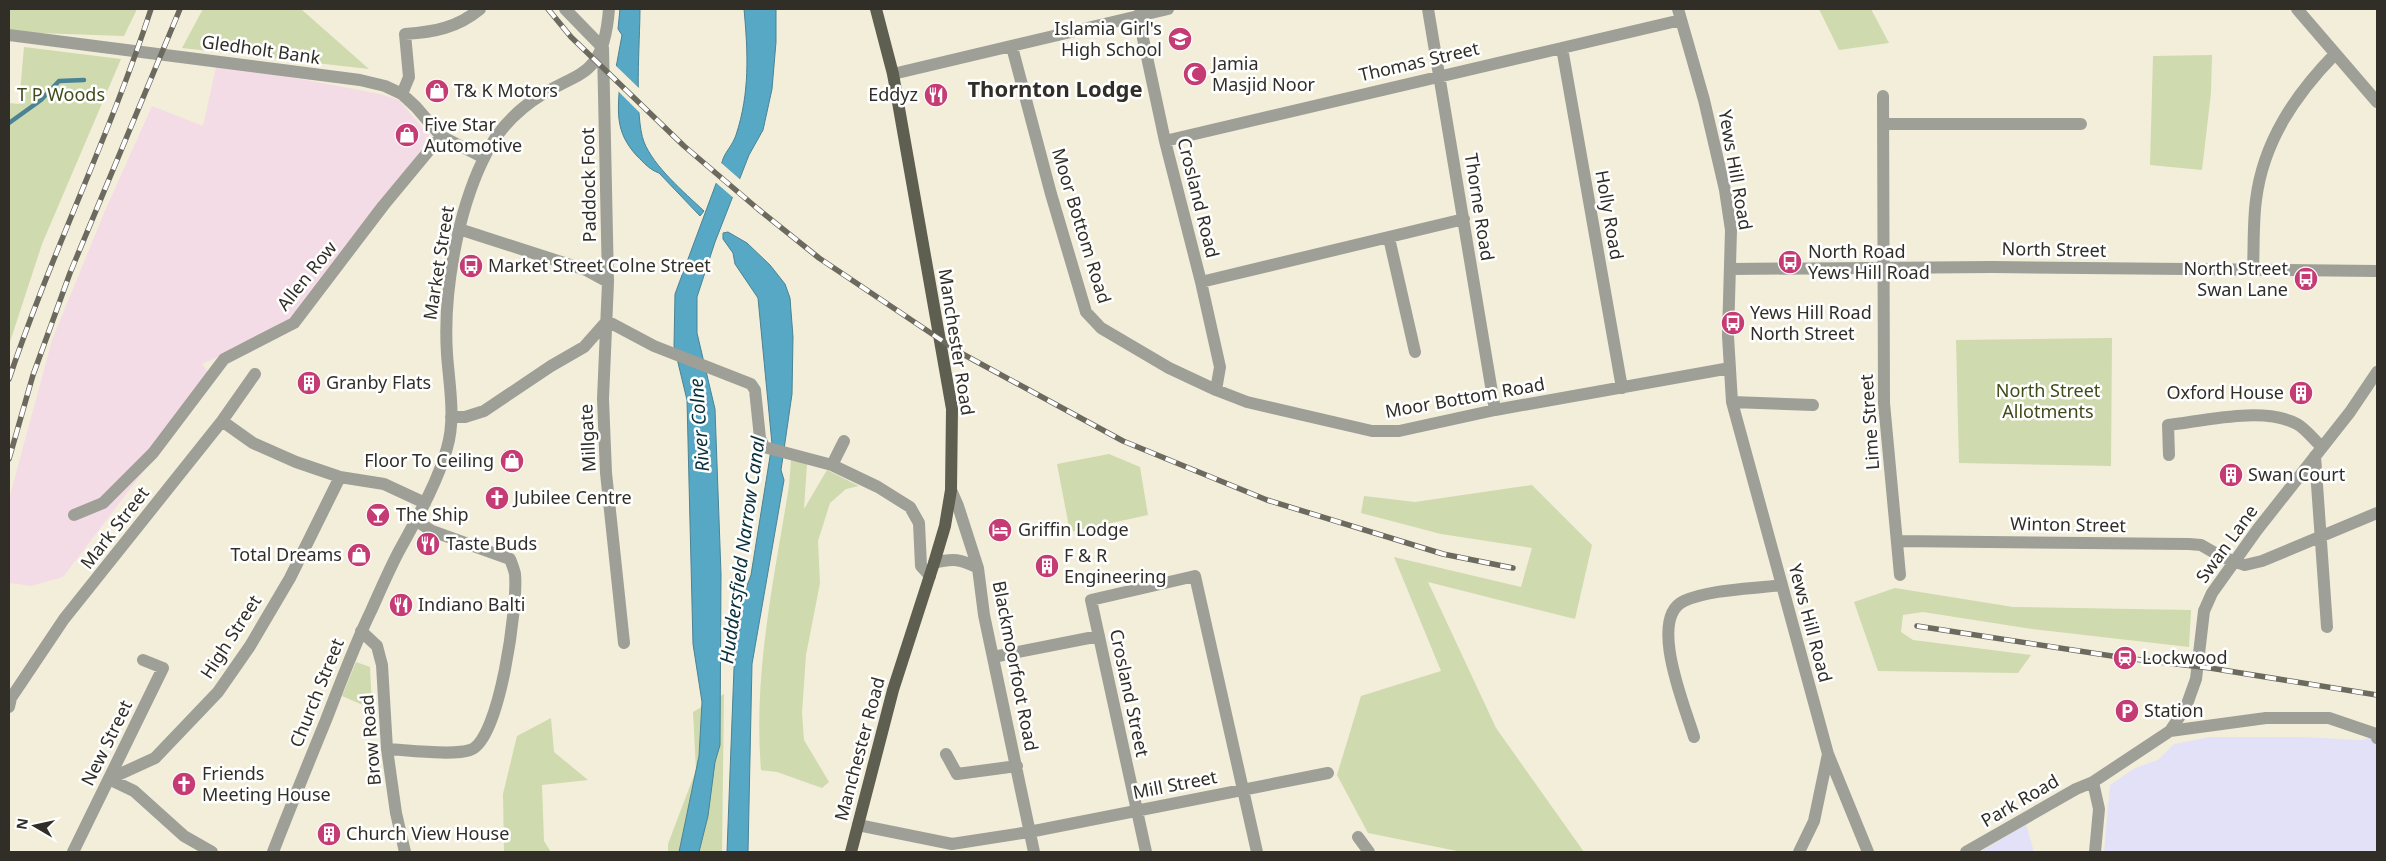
<svg xmlns="http://www.w3.org/2000/svg" width="2386" height="861" font-family="'Noto Sans',sans-serif">
<rect width="100%" height="100%" fill="#f3eeda"/>
<path fill="#f4dce6" d="M 217,63 L 380,94 L 399,100 L 430,137 L 294,323 L 202,364 L 214,379 L 63,577 L 31,586 L 9,583 L 9,499 L 52,340 L 104,213 L 152,106 L 203,126 Z"/>
<path fill="#e3e1f7" d="M 2377,736 L 2377,852 L 2104,852 L 2110,785 L 2135,768 L 2158,760 L 2174,744 L 2210,737 L 2302,737 L 2361,740 Z
M 2026,824 L 2034,852 L 1980,852 Z"/>
<path fill="#cfdaae" d="M 9,9 L 137,9 L 124,36 L 37,33 L 9,29 Z
M 203,9 L 301,9 L 369,69 L 182,48 Z
M 1819,9 L 1871,9 L 1889,43 L 1839,50 Z
M 24,47 L 121,59 L 42,244 L 9,345 L 9,103 L 19,104 Z
M 2212,55 L 2211,93 L 2202,170 L 2150,165 L 2153,56 Z
M 2112,338 L 2111,466 L 1959,463 L 1956,340 Z
M 1109,454 L 1140,467 L 1148,515 L 1070,532 L 1057,464 Z
M 791,460 L 807,464 L 804,509 L 827,470 L 859,486 L 846,489 L 830,503 L 818,541 L 820,583 L 806,655 L 802,713 L 804,740 L 829,782 L 822,788 L 777,772 L 761,770 C 753,673 774,580 789,486 Z
M 1532,485 L 1592,545 L 1575,619 L 1428,582 L 1496,728 L 1584,852 L 1462,852 L 1368,833 L 1337,775 L 1361,696 L 1441,671 L 1394,557 L 1521,587 L 1532,548 L 1441,534 L 1361,513 L 1364,496 L 1415,502 Z
M 1895,588 L 2013,607 L 2191,610 L 2189,647 L 2032,629 L 1923,612 L 1903,615 L 1901,632 L 1913,640 L 2031,655 L 2018,673 L 1878,671 L 1854,602 Z
M 356,662 L 370,667 L 372,709 L 342,696 Z
M 724,694 L 722,852 L 668,852 L 668,844 L 696,770 L 693,712 Z
M 551,718 L 554,752 L 588,780 L 542,785 L 544,841 L 551,852 L 504,852 L 503,794 L 517,736 Z"/>
<path fill="#56a8c4" stroke="#4b8395" d="M 620,9 L 640,9 C 640,40 634,116 644,142 C 654,167 684,192 704,211 L 700,216 L 659,173 C 650,170 644,163 637,156 C 614,131 618,111 620,79 L 615,73 L 622,35 L 618,29 Z
M 744,9 L 776,9 L 776,42 L 772,89 L 763,130 L 749,155 L 715,242 L 697,297 L 697,333 L 715,409 L 721,574 L 720,745 L 715,762 L 708,816 L 699,852 L 679,852 L 699,756 L 702,702 L 693,644 L 687,400 L 674,346 L 675,294 L 720,173 C 722,152 730,151 736,135 C 750,93 748,52 744,9 Z
M 728,232 L 747,243 L 770,265 L 785,284 L 790,298 L 793,337 L 792,394 L 781,470 L 784,480 L 752,664 L 748,852 L 727,852 L 734,668 L 744,594 L 751,575 L 772,444 L 758,298 L 735,264 L 733,253 L 723,239 L 723,233 Z"/>
<path fill="#f3eeda" d="M 614,64 L 642,91 L 643,116 L 617,90 L 618,80 L 613,73 Z
M 719,161 L 743,182 L 736,200 L 714,181 Z"/>
<g fill="none" stroke-linecap="round" stroke-linejoin="round">
<path stroke="#4b8395" stroke-width="4.5" d="M 9,123 L 41,100 L 59,81 L 84,80"/>
<path stroke="#9e9f97" stroke-width="12" d="M 565,9 L 603,48
M 1428,9 L 1495,410
M 1678,9 L 1704,100 L 1725,190 L 1731,230 L 1728,336 L 1732,402 L 1828,754 L 1814,821 L 1799,852
M 2297,9 L 2377,102
M 1138,15 L 1165,141 L 1201,282 L 1220,367 L 1216,390
M 9,35 L 360,80 L 385,86 L 402,94 L 416,107 L 441,136 L 484,158
M 1012,47 L 1051,194 L 1086,312 L 1101,328 L 1169,368 L 1216,390 L 1247,402 L 1372,431 L 1399,431 L 1495,410 L 1730,368
M 603,48 L 608,282 L 603,399 L 606,473 L 624,643
M 1562,48 L 1622,388
M 893,74 L 1168,9
M 402,94 L 409,77 L 405,34 C 434,32 457,28 480,9
M 1883,96 L 1884,403 L 1900,575
M 1883,124 L 2081,124
M 1165,141 L 1681,20
M 459,229 L 586,270 L 608,282
M 1389,238 L 1415,352
M 1730,269 L 1992,267 L 2377,271
M 2253,269 C 2254,246 2253,222 2256,200 C 2263,142 2295,95 2335,54
M 1201,282 L 1464,219
M 607,321 L 654,346 L 751,384 L 755,390 L 760,438 L 764,447 L 832,465 L 878,487 L 910,507 L 919,523 L 921,566 L 930,576
M 1732,402 L 1813,405
M 451,417 L 465,417 L 484,411 L 551,366 L 584,347 L 607,321
M 222,421 L 253,443 L 296,462 L 340,477 L 384,484 L 425,503
M 2169,455 L 2168,425 C 2203,421 2264,406 2297,424 C 2306,429 2314,440 2322,447
M 2315,456 L 2327,627
M 832,465 L 844,441
M 951,490 L 958,506 L 978,568 L 984,615 L 1034,852
M 74,515 L 103,503 L 153,453 L 224,359 L 294,323 L 383,206 L 441,136
M 1897,541 L 2189,544 L 2201,545 L 2222,557 L 2245,565 L 2262,561 L 2377,513
M 934,563 C 953,558 961,559 978,568
M 361,631 L 377,646 L 382,665 L 387,749 L 396,813 L 405,852
M 993,657 L 1099,636
M 9,707 L 11,698 L 64,619 L 222,421 L 255,374
M 2170,731 L 2266,718 L 2329,718 L 2376,734 L 2377,738
M 1694,737 C 1686,709 1647,618 1684,601 C 1711,589 1752,589 1782,585
M 387,749 C 407,750 453,756 470,750 C 500,741 518,604 515,574 C 514,569 512,564 510,559 L 432,531 L 415,520
M 946,754 L 957,774 L 1017,766
M 1828,754 L 1868,852
M 109,779 L 155,758 L 218,692 L 250,646 L 290,578 L 340,477
M 109,779 L 134,791 L 184,836 L 212,852
M 2093,782 L 2099,809 L 2095,852
M 858,825 L 952,844 L 1029,832 L 1328,773
M 1358,837 L 1369,852
M 73,852 L 163,668 L 143,660
M 273,852 C 290,808 308,764 326,720 C 340,684 354,646 371,611 C 380,591 389,570 399,551 C 417,518 437,484 447,448 C 456,418 449,384 447,354 C 443,294 457,214 483,160 C 492,140 506,122 523,108 C 571,68 603,88 609,9
M 1146,852 L 1091,600 L 1195,576 L 1257,852
M 1966,852 L 2076,789 L 2093,782 L 2170,731 L 2186,707 L 2196,679 L 2204,611 L 2212,593 L 2257,530 L 2350,412 L 2377,372"/>
<path stroke="#5e5f50" stroke-width="12" d="M 851,852 L 893,690 L 934,563 L 945,526 L 951,490 L 952,409 L 893,74 L 876,9"/>
<g stroke="#6c695e" stroke-width="5.5">
<path id="rail" d="M 548,9 L 571,37 L 684,146 L 758,209 L 819,258 L 959,352 L 1123,441 L 1267,500 L 1443,554 L 1513,568
M 9,379 C 51,254 110,135 151,9
M 9,459 L 33,375 L 70,273 L 180,9
M 1917,626 L 2125,658 L 2210,668 L 2377,695"/>
</g>
<use href="#rail" stroke="#fff" stroke-width="4" stroke-dasharray="11" stroke-linecap="butt"/>
</g>
<defs>
<g id="school-disc" transform="scale(1.25)"><circle r="9.5" fill="#c53b74" stroke="#fff"/><path d="M0-5L7-2L0 1L-7-2ZM-4 1L0 2.5L4 1V4Q0 6-4 4Z" fill="#fff"/></g>
<g id="mosque-disc" transform="scale(1.25)"><circle r="9.5" fill="#c53b74" stroke="#fff"/><path d="M3.5-4.9A6 6 0 1 0 3.5 4.9A5 5 0 1 1 3.5-4.9Z" fill="#fff"/></g>
<g id="shop-disc" transform="scale(1.25)"><circle r="9.5" fill="#c53b74" stroke="#fff"/><path d="M-5-2.5h2.3a2.7 3.5 0 0 1 5.4 0H5L5.5 6h-11ZM-1.5-2.5h3a1.5 2.3 0 0 0-3 0Z" fill="#fff"/></g>
<g id="restaurant-disc" transform="scale(1.25)"><circle r="9.5" fill="#c53b74" stroke="#fff"/><path d="M-5-6h1v4h1v-4h1v4h1v-4h1v5L-1.5 .5V6h-2V.5L-5-1ZM5-6V6H3V1.5H1.5Q1.5-4 5-6Z" fill="#fff"/></g>
<g id="bus-disc" transform="scale(1.25)"><circle r="9.5" fill="#c53b74" stroke="#fff"/><path d="M-5-6H5V4H4V6H2V4H-2V6H-4V4H-5ZM-3.5-4V0h7V-4ZM-3.5 1.2v1.5H-2V1.2ZM2 1.2v1.5H3.5V1.2Z" fill="#fff"/></g>
<g id="building-disc" transform="scale(1.25)"><circle r="9.5" fill="#c53b74" stroke="#fff"/><path d="M-4-6H4V6H1V3H-1V6H-4ZM-2.5-4.3h1.7v1.8h-1.7ZM.8-4.3h1.7v1.8H.8ZM-2.5-1h1.7V.8h-1.7ZM.8-1h1.7V.8H.8Z" fill="#fff"/></g>
<g id="church-disc" transform="scale(1.25)"><circle r="9.5" fill="#c53b74" stroke="#fff"/><path d="M-1.2-6h2.4v3.5h3.3v2.4h-3.3V6h-2.4V-.1h-3.3v-2.4h3.3Z" fill="#fff"/></g>
<g id="bar-disc" transform="scale(1.25)"><circle r="9.5" fill="#c53b74" stroke="#fff"/><path d="M-6-5H6L.8 .8V4.5H3.5V6h-7V4.5H-.8V.8Z" fill="#fff"/></g>
<g id="hotel-disc" transform="scale(1.25)"><circle r="9.5" fill="#c53b74" stroke="#fff"/><path d="M-6-4.5h1.5V1H6V5H4.5V3h-9V5H-6ZM-4 0a1.8 1.8 0 1 1 3.6 0ZM.5 0V-2.5h3Q6-2.5 6 0Z" fill="#fff"/></g>
<g id="station-disc" transform="scale(1.25)"><circle r="9.5" fill="#c53b74" stroke="#fff"/><path d="M-3-6H3Q5-6 5-4V2Q5 4 3 4L4.5 6H3L1.5 4h-3L-3 6H-4.5L-3 4Q-5 4-5 2V-4Q-5-6-3-6ZM-3.5-4v3h7v-3ZM-3.5 1v1.5H-2V1ZM2 1v1.5H3.5V1Z" fill="#fff"/></g>
<g id="parking-disc" transform="scale(1.25)"><circle r="9.5" fill="#c53b74" stroke="#fff"/><path d="M-3.5-5.5H1a3.5 3.5 0 0 1 0 7H-1V5.5H-3.5ZM-1-3.4V-.6H.8a1.4 1.4 0 0 0 0-2.8Z" fill="#fff"/></g>
</defs>
<g fill-rule="evenodd">
<use href="#school-disc" x="1180" y="39"/>
<use href="#mosque-disc" x="1195" y="74"/>
<use href="#shop-disc" x="437" y="91"/>
<use href="#restaurant-disc" x="936" y="95"/>
<use href="#shop-disc" x="407" y="135"/>
<use href="#bus-disc" x="1790" y="262"/>
<use href="#bus-disc" x="471" y="266"/>
<use href="#bus-disc" x="2306" y="279"/>
<use href="#bus-disc" x="1733" y="323"/>
<use href="#building-disc" x="309" y="383"/>
<use href="#building-disc" x="2301" y="393"/>
<use href="#shop-disc" x="512" y="461"/>
<use href="#building-disc" x="2231" y="475"/>
<use href="#church-disc" x="497" y="498"/>
<use href="#bar-disc" x="378" y="515"/>
<use href="#hotel-disc" x="1000" y="530"/>
<use href="#restaurant-disc" x="428" y="544"/>
<use href="#shop-disc" x="359" y="555"/>
<use href="#building-disc" x="1047" y="566"/>
<use href="#restaurant-disc" x="401" y="605"/>
<use href="#station-disc" x="2125" y="658"/>
<use href="#parking-disc" x="2127" y="711"/>
<use href="#church-disc" x="184" y="784"/>
<use href="#building-disc" x="329" y="834"/>
</g>
<g text-anchor="middle" stroke-width="5" stroke-linejoin="round" paint-order="stroke">
<g font-size="18" fill="#302e27" stroke="#fff" text-anchor="start">
<text x="1162" y="35" text-anchor="end">Islamia Girl's<tspan x="1162" dy="21">High School</tspan></text>
<text x="1212" y="70">Jamia<tspan x="1212" dy="21">Masjid Noor</tspan></text>
<text x="454" y="97">T&amp; K Motors</text>
<text x="918" y="101" text-anchor="end">Eddyz</text>
<text x="424" y="131">Five Star<tspan x="424" dy="21">Automotive</tspan></text>
<text x="1808" y="258">North Road<tspan x="1808" dy="21">Yews Hill Road</tspan></text>
<text x="488" y="272">Market Street Colne Street</text>
<text x="2288" y="275" text-anchor="end">North Street<tspan x="2288" dy="21">Swan Lane</tspan></text>
<text x="1750" y="319">Yews Hill Road<tspan x="1750" dy="21">North Street</tspan></text>
<text x="326" y="389">Granby Flats</text>
<text x="2284" y="399" text-anchor="end">Oxford House</text>
<text x="494" y="467" text-anchor="end">Floor To Ceiling</text>
<text x="2248" y="481">Swan Court</text>
<text x="514" y="504">Jubilee Centre</text>
<text x="396" y="521">The Ship</text>
<text x="1018" y="536">Griffin Lodge</text>
<text x="446" y="550">Taste Buds</text>
<text x="342" y="561" text-anchor="end">Total Dreams</text>
<text x="1064" y="562">F &amp; R<tspan x="1064" dy="21">Engineering</tspan></text>
<text x="418" y="611">Indiano Balti</text>
<text x="2142" y="664">Lockwood</text>
<text x="2144" y="717">Station</text>
<text x="202" y="780">Friends<tspan x="202" dy="21">Meeting House</tspan></text>
<text x="346" y="840">Church View House</text>
</g>
<g font-size="18" fill="#302e27" stroke="#fff">
<text transform="translate(261 50) rotate(8)" y="6">Gledholt Bank</text>
<text transform="translate(1419 62) rotate(-13)" y="6">Thomas Street</text>
<text transform="translate(1735 170) rotate(80)" y="6">Yews Hill Road</text>
<text transform="translate(589 185) rotate(-91)" y="6">Paddock Foot</text>
<text transform="translate(1198 198) rotate(76)" y="6">Crosland Road</text>
<text transform="translate(1479 207) rotate(81)" y="6">Thorne Road</text>
<text transform="translate(1609 215) rotate(80)" y="6">Holly Road</text>
<text transform="translate(1081 226) rotate(73)" y="6">Moor Bottom Road</text>
<text transform="translate(2054 250) rotate(1)" y="6">North Street</text>
<text transform="translate(439 263) rotate(-81)" y="6">Market Street</text>
<text transform="translate(307 276) rotate(-51)" y="6">Allen Row</text>
<text transform="translate(956 342) rotate(81)" y="6">Manchester Road</text>
<text transform="translate(1465 398) rotate(-10)" y="6">Moor Bottom Road</text>
<text transform="translate(1870 422) rotate(-94)" y="6">Lime Street</text>
<text transform="translate(588 438) rotate(-93)" y="6">Millgate</text>
<text transform="translate(2068 525) rotate(1)" y="6">Winton Street</text>
<text transform="translate(115 528) rotate(-52)" y="6">Mark Street</text>
<text transform="translate(2227 544) rotate(-54)" y="6">Swan Lane</text>
<text transform="translate(1810 623) rotate(75)" y="6">Yews Hill Road</text>
<text transform="translate(231 637) rotate(-57)" y="6">High Street</text>
<text transform="translate(1015 666) rotate(79)" y="6">Blackmoorfoot Road</text>
<text transform="translate(317 693) rotate(-68)" y="6">Church Street</text>
<text transform="translate(1129 693) rotate(78)" y="6">Crosland Street</text>
<text transform="translate(371 740) rotate(-95)" y="6">Brow Road</text>
<text transform="translate(107 743) rotate(-64)" y="6">New Street</text>
<text transform="translate(860 749) rotate(-75)" y="6">Manchester Road</text>
<text transform="translate(1175 785) rotate(-11)" y="6">Mill Street</text>
<text transform="translate(2020 801) rotate(-30)" y="6">Park Road</text>
</g>
<g font-size="18" fill="#414b1a" stroke="#fff">
<text x="61" y="101">T P Woods</text>
<text x="2048" y="397">North Street<tspan x="2048" dy="21">Allotments</tspan></text>
</g>
<g font-size="19" font-style="italic" fill="#08303c" stroke="#fff">
<text transform="translate(699 425) rotate(-94)" y="7">River Colne</text>
<text transform="translate(742 550) rotate(-82)" y="7">Huddersfield Narrow Canal</text>
</g>
<g font-size="22" font-weight="bold" fill="#302e27" stroke="#fff">
<text x="1055" y="97">Thornton Lodge</text>
</g>
</g>
<rect width="2386" height="861" fill="none" stroke="#302e27" stroke-width="20"/>
<g transform="translate(35 826) rotate(279)" stroke="#ffffff" stroke-width="4" paint-order="stroke">
<path d="M0-4L9 19L0 12L-9 19Z" fill="#302e27"/>
<text y="-8" font-size="14" font-weight="bold" text-anchor="middle" fill="#302e27">N</text>
</g>
</svg>
